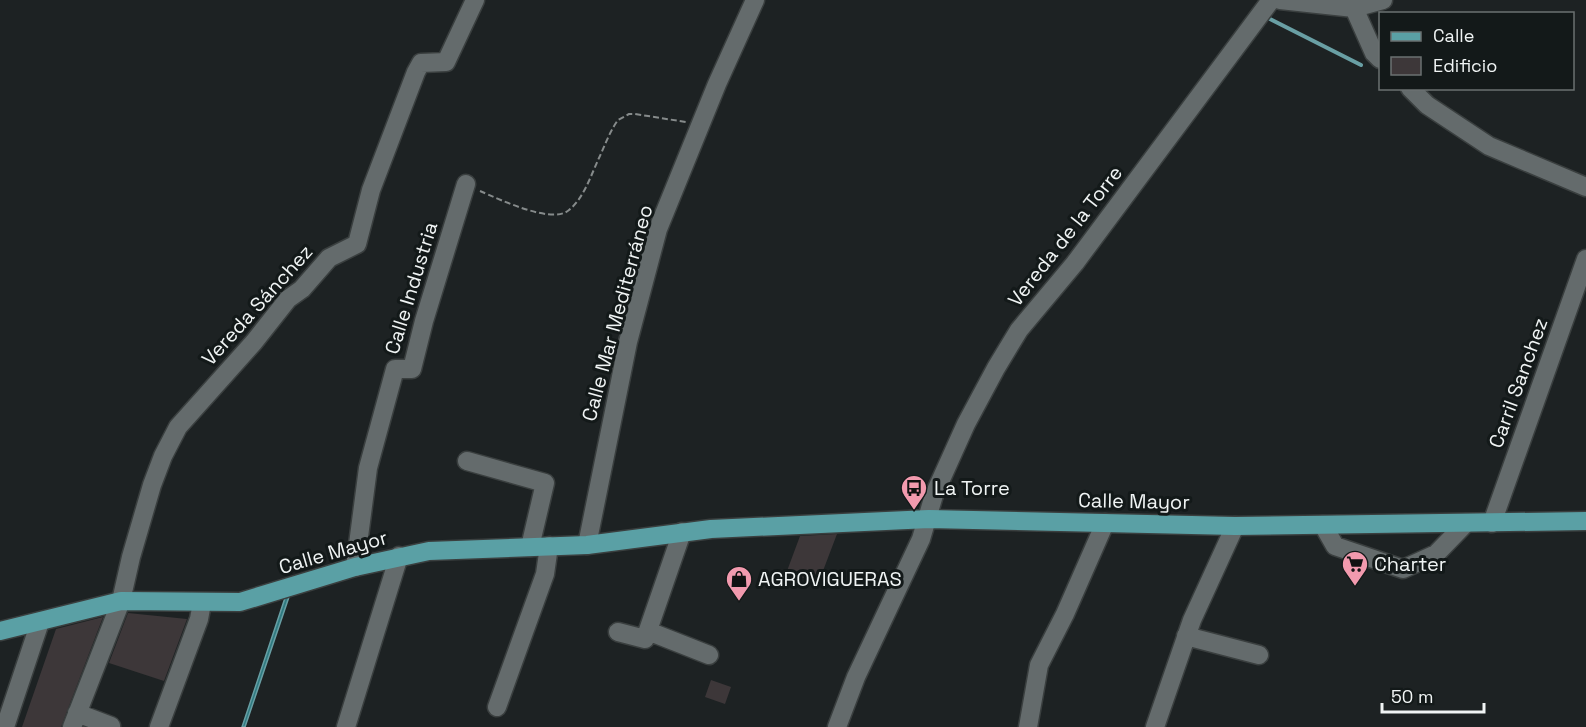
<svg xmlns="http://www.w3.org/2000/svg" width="1586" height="727" font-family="'Space Grotesk',sans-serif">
<rect width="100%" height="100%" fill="#1d2223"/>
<path fill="#2f7b81" stroke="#699fa4" stroke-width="1.5" d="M 290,594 L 245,727 L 242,727 L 286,595 Z"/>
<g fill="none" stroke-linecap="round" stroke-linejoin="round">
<path stroke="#699fa4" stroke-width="4" d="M 1270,19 L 1361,65"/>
</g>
<path fill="#3d3739" d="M 837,534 L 818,584 L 787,571 L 800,536 Z
M 128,613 L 187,619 L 164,681 L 109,663 Z
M 103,617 L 61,727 L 22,727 L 56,629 Z
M 711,680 L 731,687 L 725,704 L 705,697 Z"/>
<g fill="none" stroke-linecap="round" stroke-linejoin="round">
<g stroke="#3a3f3f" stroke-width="21">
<path id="minor" d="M 1280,0 L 1354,8 L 1383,0
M 1354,8 L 1374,53 L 1380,59
M 1410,88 L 1427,105 L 1489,146 L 1586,187
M 467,461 L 545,483 L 530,547
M 1492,523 L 1586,259
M 1323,525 L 1335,546 L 1403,569 L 1436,554 L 1466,523
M 587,545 L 628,342 L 658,229 L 717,84 L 755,0
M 355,567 L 368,468 L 395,369 L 412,369 L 424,321 L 466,184
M 648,631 L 709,655
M 618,632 L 645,639 L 682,532
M 1186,636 L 1259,655
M 497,707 L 545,574 L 549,546
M 77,713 L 111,726
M 5,727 L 40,622
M 72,727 L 121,601 L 131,557 L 152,485 L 163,456 L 178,427 L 254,342 L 288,299 L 302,289 L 329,258 L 357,244 L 371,190 L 416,72 L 421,63 L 446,62 L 475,0
M 159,727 L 199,619 L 202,603
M 346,727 L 399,556
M 837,727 L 856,677 L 921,539 L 934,495 L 966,424 L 996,368 L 1019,330 L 1075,263 L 1271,0
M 1028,727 L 1039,665 L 1065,614 L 1105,523
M 1155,727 L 1192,620 L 1235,526"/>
</g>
<g stroke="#3a3f3f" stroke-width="21">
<path id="major" d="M 0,631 L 121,601 L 240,602 L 355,567 L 429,551 L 587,545 L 711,529 L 929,519 L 1235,526 L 1586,521"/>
</g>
<path stroke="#868b8b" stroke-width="2" stroke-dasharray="6 3" stroke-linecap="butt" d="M 480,191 C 499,199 552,225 569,210 C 584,198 591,175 599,158 C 605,145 610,131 618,120 L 629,114 L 635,114 L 686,122"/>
<use href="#minor" stroke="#646b6c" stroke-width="18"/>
<use href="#major" stroke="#5aa0a5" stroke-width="18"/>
</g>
<defs>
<g id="bus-pin" transform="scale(1.35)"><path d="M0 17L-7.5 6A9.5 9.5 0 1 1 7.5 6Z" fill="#f29aae" stroke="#131919"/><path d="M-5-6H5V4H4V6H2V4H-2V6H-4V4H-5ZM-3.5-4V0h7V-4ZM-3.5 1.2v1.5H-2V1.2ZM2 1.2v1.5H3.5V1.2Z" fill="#111"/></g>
<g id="supermarket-pin" transform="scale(1.35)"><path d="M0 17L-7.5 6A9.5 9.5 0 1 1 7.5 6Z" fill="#f29aae" stroke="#131919"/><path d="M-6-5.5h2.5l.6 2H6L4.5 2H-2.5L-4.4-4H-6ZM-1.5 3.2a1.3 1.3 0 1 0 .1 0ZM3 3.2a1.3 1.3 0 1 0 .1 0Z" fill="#111"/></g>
<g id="shop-pin" transform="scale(1.35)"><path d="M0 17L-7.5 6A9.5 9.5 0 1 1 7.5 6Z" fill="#f29aae" stroke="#131919"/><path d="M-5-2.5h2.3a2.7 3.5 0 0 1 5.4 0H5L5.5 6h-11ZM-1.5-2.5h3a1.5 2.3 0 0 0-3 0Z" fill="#111"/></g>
</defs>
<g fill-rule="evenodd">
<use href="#bus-pin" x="914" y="488"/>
<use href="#supermarket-pin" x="1355" y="564"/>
<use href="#shop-pin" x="739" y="579"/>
</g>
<g text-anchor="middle" stroke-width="6" stroke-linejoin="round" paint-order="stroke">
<g font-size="20" fill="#f0f4f4" stroke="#131919">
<text transform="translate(1065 236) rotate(-52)" y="7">Vereda de la Torre</text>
<text transform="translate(411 288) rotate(-73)" y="7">Calle Industria</text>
<text transform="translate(257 305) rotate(-48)" y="7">Vereda Sánchez</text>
<text transform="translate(617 313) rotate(-75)" y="7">Calle Mar Mediterráneo</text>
<text transform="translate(1518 383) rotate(-70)" y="7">Carril Sanchez</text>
<text transform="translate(1134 501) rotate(1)" y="7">Calle Mayor</text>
<text transform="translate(333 552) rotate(-16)" y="7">Calle Mayor</text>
</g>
<g font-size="20" fill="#f0f4f4" stroke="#131919" text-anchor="start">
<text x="934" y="495">La Torre</text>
<text x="1374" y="571">Charter</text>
<text x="758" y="586">AGROVIGUERAS</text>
</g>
</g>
<rect x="1379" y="12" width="195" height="78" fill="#131919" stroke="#6b7171" stroke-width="1.5"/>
<rect x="1391" y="32" width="30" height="9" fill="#5aa0a5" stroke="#6b7171" stroke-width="1.5"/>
<text x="1433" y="42" font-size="18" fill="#f0f4f4">Calle</text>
<rect x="1391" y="57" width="30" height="18" fill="#3d3739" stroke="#6b7171" stroke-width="1.5"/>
<text x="1433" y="72" font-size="18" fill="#f0f4f4">Edificio</text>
<path d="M1382 703v9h102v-9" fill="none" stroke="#f0f4f4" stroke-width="3"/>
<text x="1391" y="703" font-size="18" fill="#f0f4f4" stroke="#131919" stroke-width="4.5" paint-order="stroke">50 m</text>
</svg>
